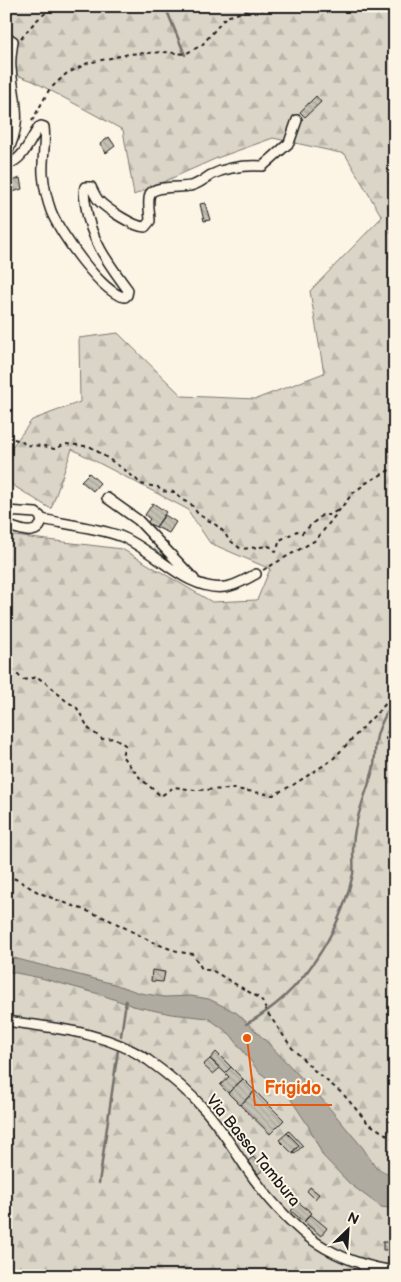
<svg xmlns="http://www.w3.org/2000/svg" width="401" height="1282" font-family="'Balsamiq Sans',sans-serif">
<defs>
<pattern id="forest-firs" width="22" height="20" patternUnits="userSpaceOnUse" patternTransform="scale(1.25)"><rect width="22" height="20" fill="#dbd5c8"/><path d="M5 1l3.5 6h-7zM16 11l3.5 6h-7z" fill="#bbb6ab"/></pattern>
<pattern id="building-back-hatch" width="6" height="6" patternUnits="userSpaceOnUse" patternTransform="scale(1.25)"><rect width="6" height="6" fill="#c4c0b3"/><path d="M-1 5l2 2M0 0l6 6M5-1l2 2" fill="none" stroke="#a8a499"/></pattern>
</defs>
<rect width="100%" height="100%" fill="#fcf5e5"/>
<filter id="ink" filterUnits="userSpaceOnUse"><feTurbulence type="fractalNoise" baseFrequency=".02" numOctaves="2"/><feDisplacementMap in="SourceGraphic" scale="10" xChannelSelector="R" yChannelSelector="G"/><feConvolveMatrix kernelMatrix="1 2 1 2 8 2 1 2 1" color-interpolation-filters="sRGB"/></filter>
<g filter="url(#ink)">
<path fill="url(#forest-firs)" stroke="#7c7872" d="M 6,6 L 395,6 L 395,1276 L 6,1276 L 6,535 L 122,549 L 212,602 L 257,600 L 270,569 L 210,543 L 187,509 L 72,449 L 51,509 L 6,481 L 6,455 L 32,420 L 80,402 L 79,338 L 118,333 L 182,396 L 256,399 L 324,373 L 310,291 L 382,217 L 345,154 L 273,138 L 217,158 L 134,195 L 123,130 L 33,81 L 6,71 Z"/>
<path fill="#b0aba1" stroke="#75726c" d="M 6,956 L 114,984 L 140,993 L 165,997 L 191,996 L 209,999 L 237,1013 L 265,1040 L 321,1098 L 363,1148 L 376,1168 L 395,1178 L 395,1209 L 381,1207 L 350,1184 L 323,1156 L 309,1127 L 286,1092 L 259,1072 L 230,1034 L 208,1018 L 171,1014 L 133,1006 L 99,994 L 41,978 L 6,971 Z"/>
<g fill="none" stroke-linecap="round" stroke-linejoin="round">
<path stroke="#75726c" stroke-width="2.5" d="M 165,6 L 185,55
M 257,6 L 262,10
M 246,1024 C 301,995 339,935 353,874 C 354,867 353,858 353,851 C 353,842 354,833 356,825 C 360,806 368,788 373,770 C 376,759 374,747 377,736 C 380,723 388,710 395,698
M 121,1036 L 126,1001
M 99,1183 L 118,1050"/>
</g>
<path fill="url(#building-back-hatch)" stroke="#1c1c1c" d="M 316,96 L 321,102 L 305,117 L 300,112 Z
M 109,137 L 115,146 L 106,153 L 100,144 Z
M 20,178 L 22,189 L 13,192 L 10,182 Z
M 205,203 L 210,220 L 204,221 L 200,204 Z
M 89,473 L 100,483 L 93,491 L 81,481 Z
M 153,503 L 166,512 L 156,527 L 147,523 L 150,519 L 145,515 Z
M 165,515 L 176,522 L 169,533 L 156,527 Z
M 152,970 L 165,972 L 163,982 L 151,981 Z
M 216,1052 L 231,1067 L 225,1073 L 210,1059 Z
M 210,1059 L 220,1068 L 213,1074 L 203,1065 Z
M 231,1067 L 243,1079 L 228,1093 L 220,1085 L 229,1077 L 225,1073 Z
M 243,1079 L 255,1091 L 240,1105 L 228,1093 Z
M 255,1091 L 284,1120 L 270,1134 L 240,1105 Z
M 289,1131 L 303,1146 L 294,1154 L 292,1153 L 299,1145 L 287,1133 Z
M 287,1133 L 299,1145 L 292,1153 L 279,1140 Z
M 253,1157 L 264,1169 L 258,1174 L 248,1161 Z
M 310,1187 L 319,1194 L 315,1199 L 307,1191 Z
M 298,1202 L 312,1213 L 304,1222 L 291,1211 Z
M 310,1214 L 327,1228 L 321,1236 L 304,1222 Z
M 383,1242 L 395,1242 L 395,1250 L 383,1250 Z"/>
<g fill="none" stroke-linecap="round" stroke-linejoin="round">
<g stroke="#1c1c1c" stroke-width="12">
<path id="minor" d="M 6,37 L 13,41 C 12,49 10,59 11,68 C 14,102 24,121 6,155
M 6,163 L 8,164 C 24,159 30,140 39,127 L 41,126 L 44,127 C 46,142 42,158 43,174 C 44,185 47,200 51,211 C 59,232 103,295 125,297 L 127,295 L 128,290 C 109,264 90,239 86,207 C 85,200 83,193 85,187 L 91,187 C 93,191 96,198 99,201 C 107,209 134,227 145,227 L 150,221 C 150,214 147,202 150,194 C 155,185 181,188 190,186 C 198,185 204,179 211,175 C 227,167 245,165 263,166 L 289,143 L 297,120
M 107,498 L 138,520 L 194,579
M 6,511 L 36,513 L 40,516 L 42,522 C 36,538 18,529 6,525
M 41,519 C 65,524 97,528 120,536 C 154,549 187,592 225,587 C 236,586 246,579 256,574
M 6,1021 C 54,1028 107,1032 148,1060 C 166,1073 190,1093 205,1110 C 225,1132 239,1160 258,1184 C 271,1202 298,1231 317,1243 C 340,1258 367,1267 395,1271
M 362,1265 L 371,1276"/>
</g>
<path stroke="#1c1c1c" stroke-width="2" stroke-dasharray="4 4" stroke-linecap="butt" d="M 21,39 C 32,24 41,14 58,6
M 32,121 L 49,90 L 66,74 L 88,63 L 129,54 L 164,52 L 185,54 L 202,45 L 226,17 L 262,6
M 6,437 L 22,441 L 25,445 L 44,446 L 54,449 L 66,444 L 85,446 L 91,447 L 125,470 C 130,476 136,477 140,484 L 158,487 L 161,491 L 175,492 L 182,500 L 191,504 L 198,514 L 216,525 L 225,533 L 228,539 L 241,549 L 268,546 L 273,548 L 276,552 L 280,540 L 297,531 L 301,534 L 322,515 L 329,515 L 340,509
M 263,570 L 316,540 L 352,494 L 366,483 L 395,467
M 6,663 L 23,680 L 37,677 L 49,685 L 65,700 L 77,708 L 89,729 L 102,739 L 115,738 L 125,745 L 122,756 L 141,779 L 161,796 L 174,787 L 195,790 L 235,789 L 273,795 L 293,785 L 332,760 L 395,694
M 395,715 L 387,733 L 386,739 L 395,743
M 6,876 C 18,878 29,888 40,893 C 61,902 83,909 105,918 C 132,930 162,951 193,954 L 202,969 L 213,971 L 261,999 L 267,1012 L 292,1048 L 316,1072 L 343,1094 L 368,1123 L 395,1140"/>
<use href="#minor" stroke="#fcf5e5" stroke-width="9"/>
</g>
</g>
<g text-anchor="middle" stroke-width="4" stroke-linejoin="round" paint-order="stroke">
<g font-size="16" fill="#1c1c1c" stroke="#fcf5e5">
<text transform="translate(254 1150) rotate(51)" y="6">Via Bassa Tambura</text>
</g>
</g>
<path fill="none" stroke="#e8590c" stroke-width="2" d="M247 1038L255 1105H332"/>
<circle fill="#e8590c" stroke="#fcf5e5" stroke-width="2" cx="247" cy="1038" r="5"/>
<g font-size="18" text-anchor="middle" font-weight="bold" fill="#e8590c" stroke="#fcf5e5" stroke-width="4" stroke-linejoin="round" paint-order="stroke">
<text x="293" y="1094">Frigido</text>
</g>
<rect width="401" height="1282" fill="none" stroke="#fcf5e5" stroke-width="25"/>
<rect x="12" y="12" width="376" height="1257" fill="none" stroke="#1c1c1c" stroke-width="2" filter="url(#ink)"/>
<g transform="translate(348 1230) rotate(25)" stroke="#fcf5e5" stroke-width="4" paint-order="stroke">
<path d="M0-4L9 19L0 12L-9 19Z" fill="#1c1c1c"/>
<text y="-8" font-size="14" font-weight="bold" text-anchor="middle" fill="#1c1c1c">N</text>
</g>
</svg>
